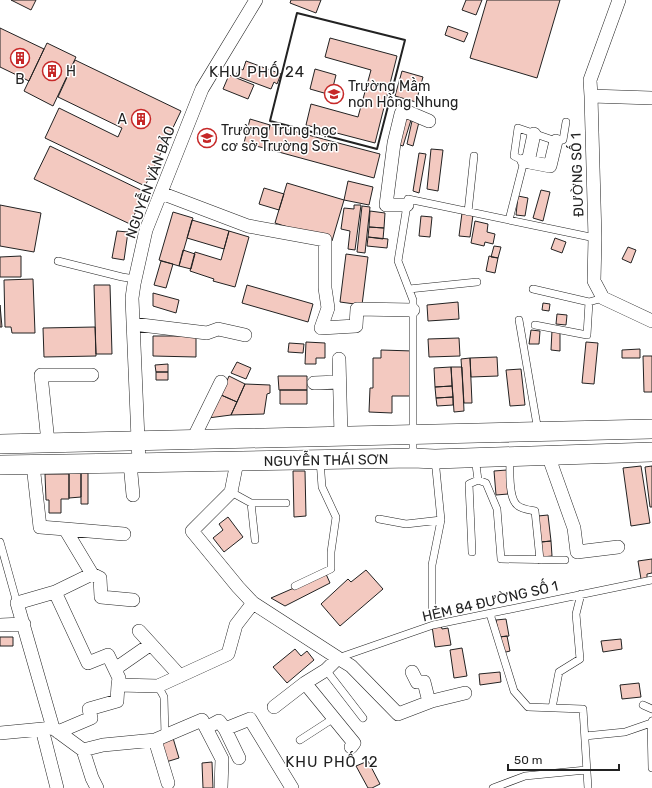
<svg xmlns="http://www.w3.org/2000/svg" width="652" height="788" font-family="Rubik,sans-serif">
<rect width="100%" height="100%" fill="#fff"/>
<path fill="#f3c9c0" stroke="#222" d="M 11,0 L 36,0 L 31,10 Z
M 291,0 L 321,0 L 316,13 L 290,3 Z
M 466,0 L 482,0 L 476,15 L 462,10 Z
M 487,0 L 560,0 L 537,78 L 470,58 Z
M 448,26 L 468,33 L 464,42 L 445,35 Z
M 0,28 L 44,49 L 29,81 L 0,67 Z
M 330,38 L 397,56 L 375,143 L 306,125 L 311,104 L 358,117 L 371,70 L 325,57 Z
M 47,43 L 76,57 L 53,106 L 24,91 Z
M 75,60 L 181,111 L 145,186 L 45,138 L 59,108 L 118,137 L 122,128 L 58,97 Z
M 246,61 L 281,74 L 277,84 L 274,82 L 271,89 L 236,76 L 239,68 L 243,70 Z
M 315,69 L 336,75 L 331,95 L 310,89 Z
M 402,71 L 423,77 L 416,102 L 395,96 Z
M 229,75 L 254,85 L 248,99 L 223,89 Z
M 404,118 L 411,120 L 403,146 L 397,144 Z
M 250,119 L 270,125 L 264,148 L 244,143 Z
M 412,121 L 419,122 L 413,146 L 407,144 Z
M 270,125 L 380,154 L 374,178 L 264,148 Z
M 50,146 L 145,192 L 130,224 L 34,179 Z
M 431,149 L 443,150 L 438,191 L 427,189 Z
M 419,153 L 426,154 L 419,193 L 413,191 Z
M 348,181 L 373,187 L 369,205 L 344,200 Z
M 287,183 L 344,200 L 332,241 L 275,223 Z
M 264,188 L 284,194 L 279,210 L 259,204 Z
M 541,190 L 550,192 L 543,221 L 533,218 Z
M 518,196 L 528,198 L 525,216 L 516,215 Z
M 0,205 L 41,213 L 34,252 L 0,246 Z
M 354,205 L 361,205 L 355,250 L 348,249 L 350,231 L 341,229 L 344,208 L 354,209 Z
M 362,206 L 370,207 L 365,253 L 357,252 Z
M 370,211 L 385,213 L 384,228 L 369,227 Z
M 173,212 L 193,218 L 179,266 L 159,260 Z
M 462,213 L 473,215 L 470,237 L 459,236 Z
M 421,216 L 432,217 L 430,237 L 419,236 Z
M 192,220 L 229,231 L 224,249 L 187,238 Z
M 475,221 L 488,224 L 487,232 L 495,234 L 493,244 L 485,242 L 484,246 L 471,243 Z
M 369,227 L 384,228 L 383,239 L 368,237 Z
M 117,231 L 128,232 L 124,260 L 112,258 Z
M 229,231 L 249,237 L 235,287 L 213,281 L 214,279 L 190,271 L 195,252 L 221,260 Z
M 368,237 L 388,239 L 387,248 L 367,246 Z
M 555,238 L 566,242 L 562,253 L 551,249 Z
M 494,246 L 501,247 L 498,258 L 491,257 Z
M 628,247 L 636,250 L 631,263 L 622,259 Z
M 183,250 L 195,254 L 191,269 L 179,266 Z
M 346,254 L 368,257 L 362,305 L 340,302 Z
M 21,256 L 21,277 L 0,277 L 0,257 Z
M 489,256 L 498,258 L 495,273 L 486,271 Z
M 161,261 L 173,264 L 166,288 L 154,285 Z
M 33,279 L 35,333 L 12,333 L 11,327 L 5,327 L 4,280 Z
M 94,285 L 110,285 L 112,354 L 96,354 Z
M 247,285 L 313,304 L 308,322 L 242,303 Z
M 153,293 L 179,300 L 176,313 L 153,306 Z
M 458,302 L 459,319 L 428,321 L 427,305 Z
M 543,303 L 550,304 L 549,311 L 542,310 Z
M 0,305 L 2,327 L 0,327 Z
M 557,314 L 567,315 L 566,325 L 556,324 Z
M 95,327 L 96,356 L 44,357 L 43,328 Z
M 531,330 L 540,331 L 539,344 L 529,344 Z
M 552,330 L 560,333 L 560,351 L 551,350 Z
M 153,336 L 196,336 L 196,357 L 153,356 Z
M 459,338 L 460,356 L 429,357 L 428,339 Z
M 306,342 L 325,343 L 325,358 L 316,358 L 316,364 L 305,364 Z
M 586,342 L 598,343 L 594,384 L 582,383 Z
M 289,343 L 304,344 L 303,353 L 288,352 Z
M 640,349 L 640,358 L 622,358 L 622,350 Z
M 381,350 L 413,351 L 412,396 L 392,396 L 392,413 L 369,412 L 370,388 L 373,388 L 373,358 L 381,358 Z
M 643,356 L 652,356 L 652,392 L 644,392 Z
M 497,357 L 498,376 L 471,377 L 470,358 Z
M 470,358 L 472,403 L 464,403 L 461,359 Z
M 237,362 L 251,368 L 246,379 L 231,373 Z
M 168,364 L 168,372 L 156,372 L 155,365 Z
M 451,367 L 452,386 L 435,387 L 434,368 Z
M 451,367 L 462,367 L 464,411 L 454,412 Z
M 521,369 L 525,405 L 510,406 L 506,370 Z
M 156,372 L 168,372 L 168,380 L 156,380 Z
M 229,376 L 245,384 L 237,402 L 221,395 Z
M 278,376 L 307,376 L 307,390 L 279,390 Z
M 245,384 L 270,385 L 270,393 L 267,394 L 264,414 L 231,415 Z
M 452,386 L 453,397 L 436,398 L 435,387 Z
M 280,390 L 307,390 L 307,404 L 280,404 Z
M 219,394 L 237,402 L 231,415 L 208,418 Z
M 453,397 L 453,405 L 437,406 L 436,398 Z
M 641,466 L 650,523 L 631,526 L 623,468 Z
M 652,466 L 652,507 L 650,507 L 645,467 Z
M 507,470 L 508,494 L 496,495 L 494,471 Z
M 293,471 L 305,471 L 306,516 L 294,517 Z
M 69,473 L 81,473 L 81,497 L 69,498 Z
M 81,473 L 88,473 L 88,504 L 81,504 Z
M 45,474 L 69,474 L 69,499 L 61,499 L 61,513 L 49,513 L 49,500 L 46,500 Z
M 548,515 L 551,541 L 541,542 L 538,516 Z
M 228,517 L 243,537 L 224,552 L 213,538 L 223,530 L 219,524 Z
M 551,541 L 552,556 L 542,557 L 541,542 Z
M 652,559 L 652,573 L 647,574 L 647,579 L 641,579 L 638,561 Z
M 366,570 L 383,589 L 340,626 L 321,604 L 348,579 L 351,582 Z
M 326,574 L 330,583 L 285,606 L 271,598 Z
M 506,619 L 509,636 L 499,637 L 496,620 Z
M 441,625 L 442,629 L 448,628 L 451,645 L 435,647 L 432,626 Z
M 507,636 L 510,651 L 502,653 L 499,637 Z
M 0,637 L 13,637 L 13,646 L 0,646 Z
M 621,639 L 622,649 L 603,652 L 601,641 Z
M 462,648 L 467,676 L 454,678 L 450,650 Z
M 295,649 L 301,656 L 307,651 L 314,660 L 287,683 L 273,667 Z
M 500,672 L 501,682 L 480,685 L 479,674 Z
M 639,683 L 641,697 L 622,699 L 620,685 Z
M 173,738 L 179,758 L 166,762 L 160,742 Z
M 368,761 L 380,784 L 372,788 L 368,788 L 356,766 Z
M 212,762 L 213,788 L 203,788 L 202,763 Z"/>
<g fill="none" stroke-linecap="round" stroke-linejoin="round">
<g stroke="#222" stroke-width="8">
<path id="service" d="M 468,212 L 474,156
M 509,220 L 524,161 L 514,156 L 518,128 L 556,141 L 563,140 L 566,122
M 58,261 L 122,277 L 135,279
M 409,289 L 477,282
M 533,289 L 589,302 L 603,298
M 519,320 L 538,431
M 535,325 L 587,335 L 589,302
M 475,457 L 478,480 L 486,483 L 497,509 L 501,559 L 565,560
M 413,458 L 413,300 L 398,261 L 408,199 L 595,238
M 510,458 C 510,470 508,497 517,505 C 521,509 530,510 535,511 L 540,560
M 231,492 L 251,503 L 286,503
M 251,503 L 255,540
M 379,519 L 406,524 L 441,520 L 435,459
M 0,542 L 17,603
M 472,552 L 469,484 L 478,480
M 295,586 L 331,569 L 331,552 L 336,517 L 322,487 L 320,460
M 432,614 L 432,565 L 441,520
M 490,614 L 514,691 L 528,707 L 583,709 L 588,788
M 338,658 L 433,625 L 652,580
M 326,670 L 363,718
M 158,686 L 164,697 L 165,736
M 643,705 L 652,709
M 552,708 L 559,672 L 580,659 L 576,614 L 581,594
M 651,723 L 652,768
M 585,736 L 625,732 L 651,723 L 652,721
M 300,740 L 334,718
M 493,788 L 525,776 L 586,770"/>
</g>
<g stroke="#222" stroke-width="14">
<path id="minor" d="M 619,0 L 590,80 L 591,96 L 595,238 L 594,281 L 603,298 L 652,321
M 591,96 L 652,98
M 524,161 L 550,166 L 556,141
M 528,162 L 534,134
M 161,193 L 248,226 L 325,240 L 325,288 L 328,308 L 321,328 L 356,326 L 357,309 L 413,310
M 407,205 L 386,205 L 394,143 L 401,114 L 403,110 L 429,121
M 133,324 L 207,333 L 218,329 L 245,335
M 339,359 L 341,436
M 314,383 L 339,382
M 193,439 L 221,382
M 48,442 L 41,375 L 92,375
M 548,455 L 574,528 L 577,552 L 618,547
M 237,462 L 231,492 L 192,531 L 238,587 L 253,603 L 338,658 L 351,666 L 398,714 L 432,701 L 465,693
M 130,463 L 133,495
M 139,463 L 132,298 L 134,284 L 146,230 L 202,89 L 256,0
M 33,465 L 40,527 L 65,529 L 92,574 L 55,592 L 17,603 L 53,728
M 65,529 L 124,534
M 92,574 L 100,578 L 101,597 L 133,600
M 55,592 L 88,663 L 108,655 L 119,678 L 118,685
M 0,625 L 24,624
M 139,631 L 180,676
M 115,669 L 151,644
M 412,672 L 417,682 L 424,682 L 429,702
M 305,683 L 354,743 L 351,747
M 274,707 L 305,683 L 326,670 L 338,658
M 206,728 L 222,759 L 221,788
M 42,729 L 57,788
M 225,729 L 239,758
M 58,732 L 91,718 L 89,709 L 117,701 L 118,685 L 158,686 L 228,654 L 236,625 L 253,603
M 0,733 L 53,728 L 83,750 L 92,778 L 97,788
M 155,740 L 168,783
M 83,750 L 103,745 L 155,740 L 202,720 L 206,728 L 219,721 L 225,729 L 250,719 L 292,788"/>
</g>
<g stroke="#222" stroke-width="20">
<path id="secondary" d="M 0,444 L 652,429
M 0,465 L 130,463 L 413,458 L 435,459 L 652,452"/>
</g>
<use href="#service" stroke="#fff" stroke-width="7"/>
<use href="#minor" stroke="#fff" stroke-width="13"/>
<use href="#secondary" stroke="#fff" stroke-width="19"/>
<path stroke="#222" stroke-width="2" d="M 297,13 L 405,40 L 377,149 L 270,121 Z"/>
</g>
<defs>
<g id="building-ring" transform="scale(1)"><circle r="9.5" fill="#fff" stroke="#c62828" stroke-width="1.5"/><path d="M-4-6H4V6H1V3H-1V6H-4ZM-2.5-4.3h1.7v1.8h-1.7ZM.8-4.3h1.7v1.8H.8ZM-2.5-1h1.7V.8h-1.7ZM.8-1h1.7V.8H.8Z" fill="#c62828"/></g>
<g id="school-ring" transform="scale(1)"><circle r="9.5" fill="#fff" stroke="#c62828" stroke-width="1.5"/><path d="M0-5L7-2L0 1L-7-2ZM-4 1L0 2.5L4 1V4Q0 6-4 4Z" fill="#c62828"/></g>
</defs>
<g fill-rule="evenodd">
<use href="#building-ring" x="20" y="58"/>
<use href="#building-ring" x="52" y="71"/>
<use href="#school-ring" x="334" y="94"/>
<use href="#building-ring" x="141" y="119"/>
<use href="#school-ring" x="207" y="138"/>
</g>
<g text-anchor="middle" stroke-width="3" stroke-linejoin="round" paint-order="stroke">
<g font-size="14" fill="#222" stroke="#fff" text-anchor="start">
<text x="66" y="76">H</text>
<text x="20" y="84" text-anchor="middle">B</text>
<text x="348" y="91">Trường Mầm<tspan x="348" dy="16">non Hồng Nhung</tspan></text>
<text x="127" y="124" text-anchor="end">A</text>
<text x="221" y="135">Trường Trung học<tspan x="221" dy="16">cơ sở Trường Sơn</tspan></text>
</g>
<g font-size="14" fill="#222" stroke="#fff">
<text transform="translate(577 175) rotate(-92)" y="5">ĐƯỜNG SỐ 1</text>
<text transform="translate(150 182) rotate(-70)" y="5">NGUYỄN VĂN BẢO</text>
<text transform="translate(326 460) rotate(-1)" y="5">NGUYỄN THÁI SƠN</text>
<text transform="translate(490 601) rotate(-13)" y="5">HẺM 84 ĐƯỜNG SỐ 1</text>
</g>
<g font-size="15" letter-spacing="1" fill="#222" stroke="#fff">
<text x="257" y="77">KHU PHỐ 24</text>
<text x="332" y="767">KHU PHỐ 12</text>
</g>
</g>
<path d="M508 764v6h111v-6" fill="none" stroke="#222222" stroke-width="2"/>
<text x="514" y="764" font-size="12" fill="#222222" stroke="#ffffff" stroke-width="3" paint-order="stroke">50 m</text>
</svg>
